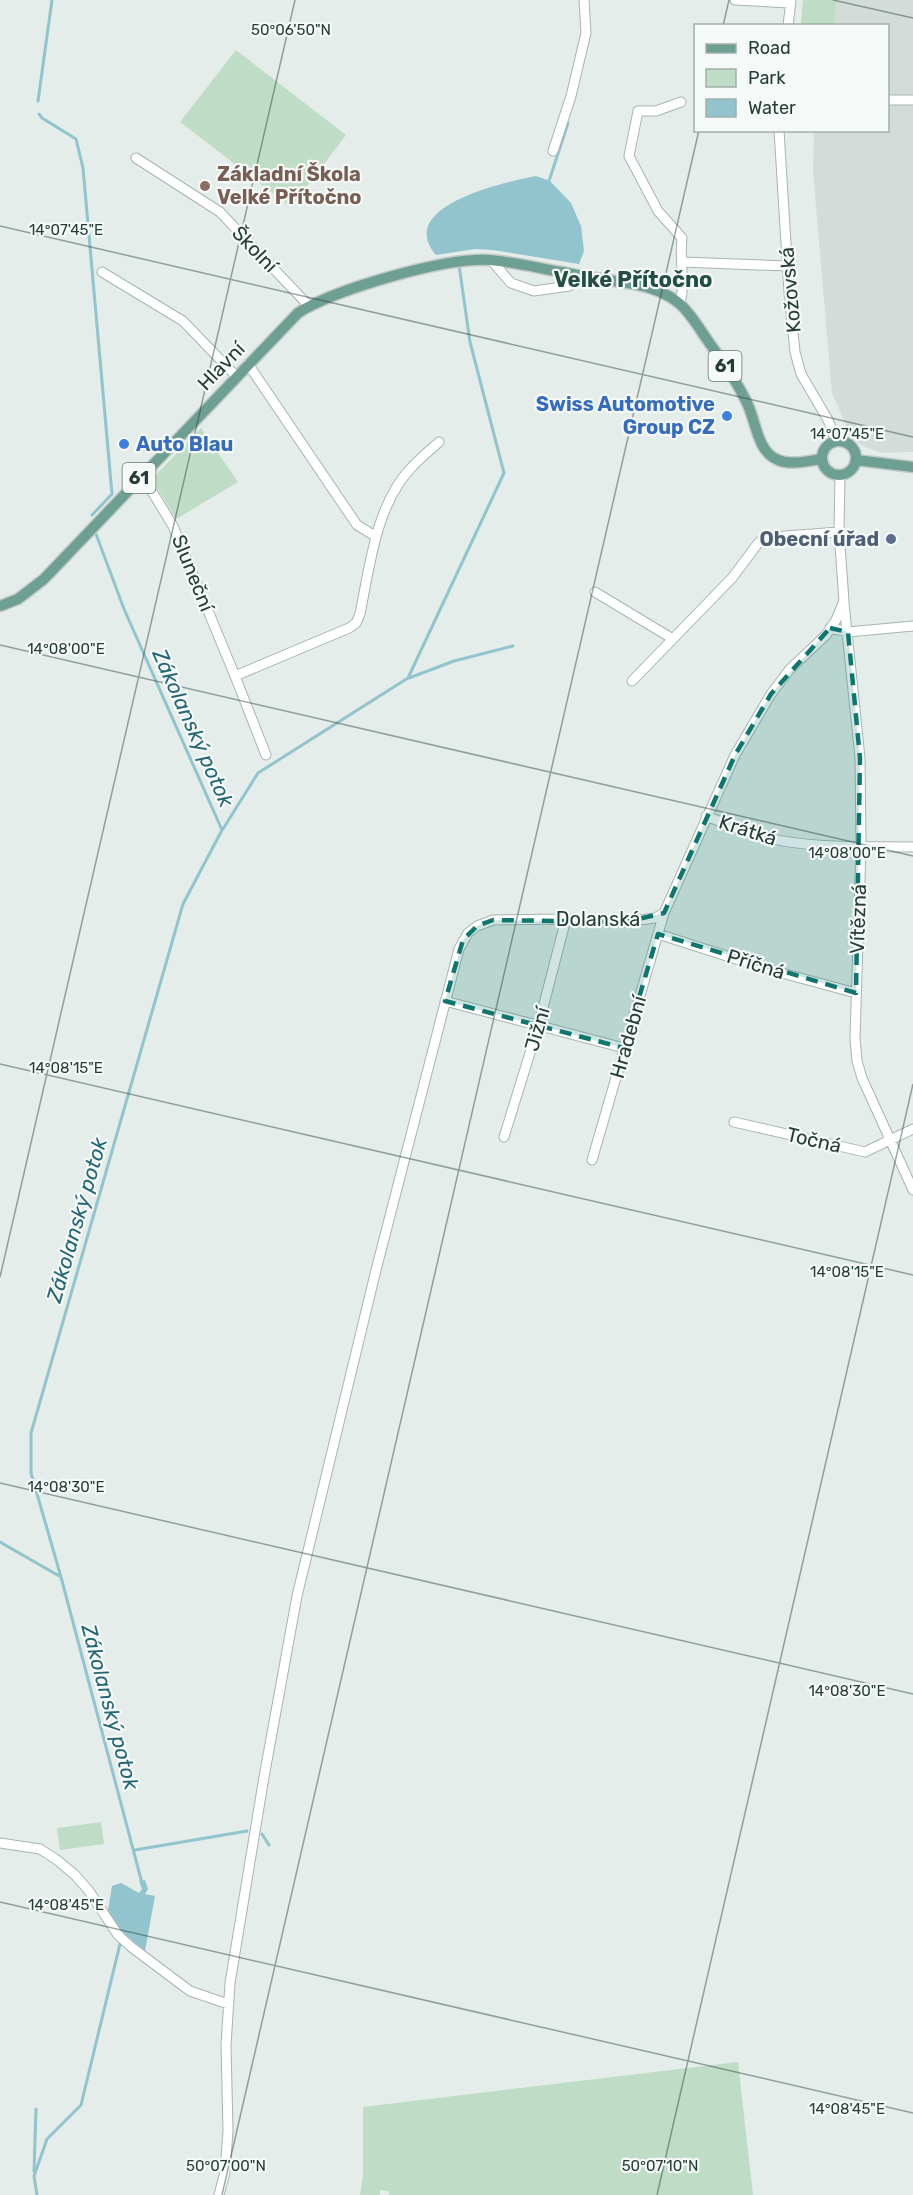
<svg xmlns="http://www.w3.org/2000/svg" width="913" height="2195" font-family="Rubik,sans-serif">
<rect width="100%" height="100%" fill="#e4ede9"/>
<path fill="#d3dcd8" d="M 803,0 L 913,0 L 913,452 L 882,453 L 863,446 L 851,437 L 832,393 L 813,171 L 814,131 L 888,130 L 888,26 L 801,26 Z"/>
<path fill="#bfdcc7" d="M 803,0 L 836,0 L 834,25 L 801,25 Z
M 236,50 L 346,135 L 291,207 L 180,122 Z
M 201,428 L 238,482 L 176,519 L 152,479 Z
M 101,1822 L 104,1844 L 60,1850 L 57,1828 Z
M 738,2062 L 753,2195 L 389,2195 L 389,2191 L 380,2190 L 380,2195 L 360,2195 L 363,2176 L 363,2107 Z"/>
<path fill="#91c4cd" d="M 536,176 L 550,181 L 571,203 L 581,226 L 584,251 L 579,264 L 493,250 L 475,249 L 436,255 C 394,206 505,182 536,176 Z
M 145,1880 L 148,1889 L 145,1894 L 155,1896 L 145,1951 L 126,1935 L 107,1916 L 112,1886 L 121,1883 L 139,1893 L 142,1889 L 139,1881 Z"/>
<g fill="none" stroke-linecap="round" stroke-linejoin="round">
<path stroke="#91c4cd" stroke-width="3" d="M 38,101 L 52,0
M 39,114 L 42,118 L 76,139 L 83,168 L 112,494 L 92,515
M 549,181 L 568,123
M 96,534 L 124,609 L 222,830 L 183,904 L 31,1433 L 31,1473 L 61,1577 L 142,1883
M 409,678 L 454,661 L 513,646
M 223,829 L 258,773 L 408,678 L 504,473 L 470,342 L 459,265
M 0,1542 L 61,1577
M 262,1834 L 269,1845
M 135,1850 L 247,1831
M 34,2171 L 36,2109
M 37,2195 L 34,2176 L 47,2139 L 81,2105 L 120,1944"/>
<g stroke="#a7b5b0" stroke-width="11">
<path id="minor" d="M 735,0 L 790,3
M 788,26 L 791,0
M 888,100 L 913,100
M 779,130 L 789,292 L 795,352 L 801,374 L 828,420 L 836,441
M 553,151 L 571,96 L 586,33 L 584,0
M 136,158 L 220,212 L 309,306
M 491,260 L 511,283 L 534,291 L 569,286 L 583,276
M 682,262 L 787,266
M 102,272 L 183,321 L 236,376
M 680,304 C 686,280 679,262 682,238 L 658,211 L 629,156 L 638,111 L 656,111 L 681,102
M 248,364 L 357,525 L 375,536
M 142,475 L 173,526 L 235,676 L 266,755
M 595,592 L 673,639
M 844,603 L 860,758 L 861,846 L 855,1039 L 857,1061 L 862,1078 L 913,1190
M 830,628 L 848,632 L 913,626
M 235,676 L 349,628 L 356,623 L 360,614 C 370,565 376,504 412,467 C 420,458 430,450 439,442
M 632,681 L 732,578 L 759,542 L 773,537 L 839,532
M 706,816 C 727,824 747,833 768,838 C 815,849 865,846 913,847
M 658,934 L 767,969 L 856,993
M 445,1001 L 624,1048
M 734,1122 L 865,1152 L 913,1129
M 504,1137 L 538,1027 L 566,919
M 592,1160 L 664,913
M 0,1843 L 40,1849 L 57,1860 L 75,1875 L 89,1891 L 118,1935 L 130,1946 L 190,1991 L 228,2004
M 219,2195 L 225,2172 L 228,2131 L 226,2045 L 230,1983 L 264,1777 L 297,1596 L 376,1270 L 459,949 L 468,933 L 477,926 L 493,920 L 566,919 L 625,922 L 655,918 L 664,913 L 735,755 L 771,694 L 790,669 L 826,635 L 836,620 L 844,601 L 839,532 L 840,475"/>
</g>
<g stroke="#c2c9c7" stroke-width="13">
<path id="major" d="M822 458a17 17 0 1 1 34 0a17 17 0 1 1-34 0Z
M 856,460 L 913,467
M 0,606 L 18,599 L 44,579 L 298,313 C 335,289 446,257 490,260 C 514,262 538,268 562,272 C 586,277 610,280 634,284 C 650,287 667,293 680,304 C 691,314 699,328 708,341 C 722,361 737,381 747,403 C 756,421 757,450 776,459 C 789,466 808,461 822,459"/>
</g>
<use href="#minor" stroke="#fff" stroke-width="9"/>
<use href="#major" stroke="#6d9f92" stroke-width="10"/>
</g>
<path fill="#0f766e" fill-opacity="0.2" stroke="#0f766e" stroke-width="4.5" stroke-dasharray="12 8" stroke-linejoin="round" d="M 830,628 L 848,632 L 860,758 L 856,993 L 658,934 L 624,1048 L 445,1001 L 463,940 L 477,926 L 493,920 L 625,922 L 664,913 L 735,755 L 771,694 Z"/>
<path fill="none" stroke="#253d37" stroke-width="1.5" stroke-opacity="0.45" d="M 833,0 L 913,18M 723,26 L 729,0M 0,226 L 913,437M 0,645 L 913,856M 0,1064 L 913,1275M 0,1277 L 295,0M 0,1483 L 913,1694M 0,1902 L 913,2113M 222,2195 L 699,130M 657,2195 L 913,1084"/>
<circle fill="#8d6e63" stroke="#f5f9f7" stroke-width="2" cx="205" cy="186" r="6"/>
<g fill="#3f7fe0" stroke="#f5f9f7" stroke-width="2">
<circle cx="727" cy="416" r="6"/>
<circle cx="124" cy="444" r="6"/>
</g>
<circle fill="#5c6f8a" stroke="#f5f9f7" stroke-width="2" cx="891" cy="539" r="6"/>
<g text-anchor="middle" stroke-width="4.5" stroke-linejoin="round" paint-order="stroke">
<g fill="#f5f9f7" stroke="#637571" stroke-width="1.5">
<rect x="708.5" y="351" width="33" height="30" rx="4.5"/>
<rect x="122.5" y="463" width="33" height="30" rx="4.5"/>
</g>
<g font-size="18" font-weight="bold" fill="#253d37">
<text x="725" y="372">61</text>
<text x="139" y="484">61</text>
</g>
<g font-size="20" font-weight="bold" fill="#785e54" stroke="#f5f9f7" text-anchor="start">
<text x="217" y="181">Základní Škola<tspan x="217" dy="23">Velké Přítočno</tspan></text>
</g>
<g font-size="20" fill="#253d37" stroke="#f5f9f7">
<text transform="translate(255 249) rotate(46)" y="7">Školní</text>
<text transform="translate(790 290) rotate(-95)" y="7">Kožovská</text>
<text transform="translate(221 366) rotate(-46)" y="7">Hlavní</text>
<text transform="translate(193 573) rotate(68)" y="7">Sluneční</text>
<text transform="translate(748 830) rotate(18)" y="7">Krátká</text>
<text x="598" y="926">Dolanská</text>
<text transform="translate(858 919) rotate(-88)" y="7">Vítězná</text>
<text transform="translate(756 964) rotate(17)" y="7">Příčná</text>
<text transform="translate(537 1029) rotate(-74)" y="7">Jižní</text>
<text transform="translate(628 1037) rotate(-74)" y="7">Hradební</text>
<text transform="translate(814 1140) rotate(13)" y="7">Točná</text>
</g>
<g font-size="20" font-weight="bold" fill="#366cbe" stroke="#f5f9f7" text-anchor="end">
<text x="715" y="411">Swiss Automotive<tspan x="715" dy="23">Group CZ</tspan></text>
<text x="136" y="451" text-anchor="start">Auto Blau</text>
</g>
<g font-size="20" font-weight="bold" fill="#4e5e75" stroke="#f5f9f7" text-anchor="end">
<text x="879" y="546">Obecní úřad</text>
</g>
<g font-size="21" font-style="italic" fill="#236775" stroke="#f5f9f7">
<text transform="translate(193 728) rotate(66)" y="7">Zákolanský potok</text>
<text transform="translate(77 1220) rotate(-74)" y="7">Zákolanský potok</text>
<text transform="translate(110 1707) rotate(75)" y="7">Zákolanský potok</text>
</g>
<g font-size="22" font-weight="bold" fill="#224e43" stroke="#f5f9f7">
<text x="633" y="287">Velké Přítočno</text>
</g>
</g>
<g font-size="15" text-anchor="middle" fill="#253d37" stroke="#f5f9f7" stroke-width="4.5" stroke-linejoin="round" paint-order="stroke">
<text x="291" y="35">50°06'50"N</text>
<text x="66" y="235">14°07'45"E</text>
<text x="847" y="439">14°07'45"E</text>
<text x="66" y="654">14°08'00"E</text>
<text x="847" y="858">14°08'00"E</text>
<text x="66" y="1073">14°08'15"E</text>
<text x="847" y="1277">14°08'15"E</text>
<text x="66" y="1492">14°08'30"E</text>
<text x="847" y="1696">14°08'30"E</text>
<text x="66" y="1910">14°08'45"E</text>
<text x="847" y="2114">14°08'45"E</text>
<text x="226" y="2171">50°07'00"N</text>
<text x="660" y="2171">50°07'10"N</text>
</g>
<rect x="694" y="24" width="195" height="108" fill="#f5f9f7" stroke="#a2aeaa" stroke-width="1.5"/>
<rect x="706" y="44" width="30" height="9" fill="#6d9f92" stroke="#a2aeaa" stroke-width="1.5"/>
<text x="748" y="54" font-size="18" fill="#253d37">Road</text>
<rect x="706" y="69" width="30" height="18" fill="#bfdcc7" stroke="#a2aeaa" stroke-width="1.5"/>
<text x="748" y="84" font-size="18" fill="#253d37">Park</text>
<rect x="706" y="99" width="30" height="18" fill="#91c4cd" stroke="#a2aeaa" stroke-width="1.5"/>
<text x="748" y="114" font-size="18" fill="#253d37">Water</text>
</svg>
